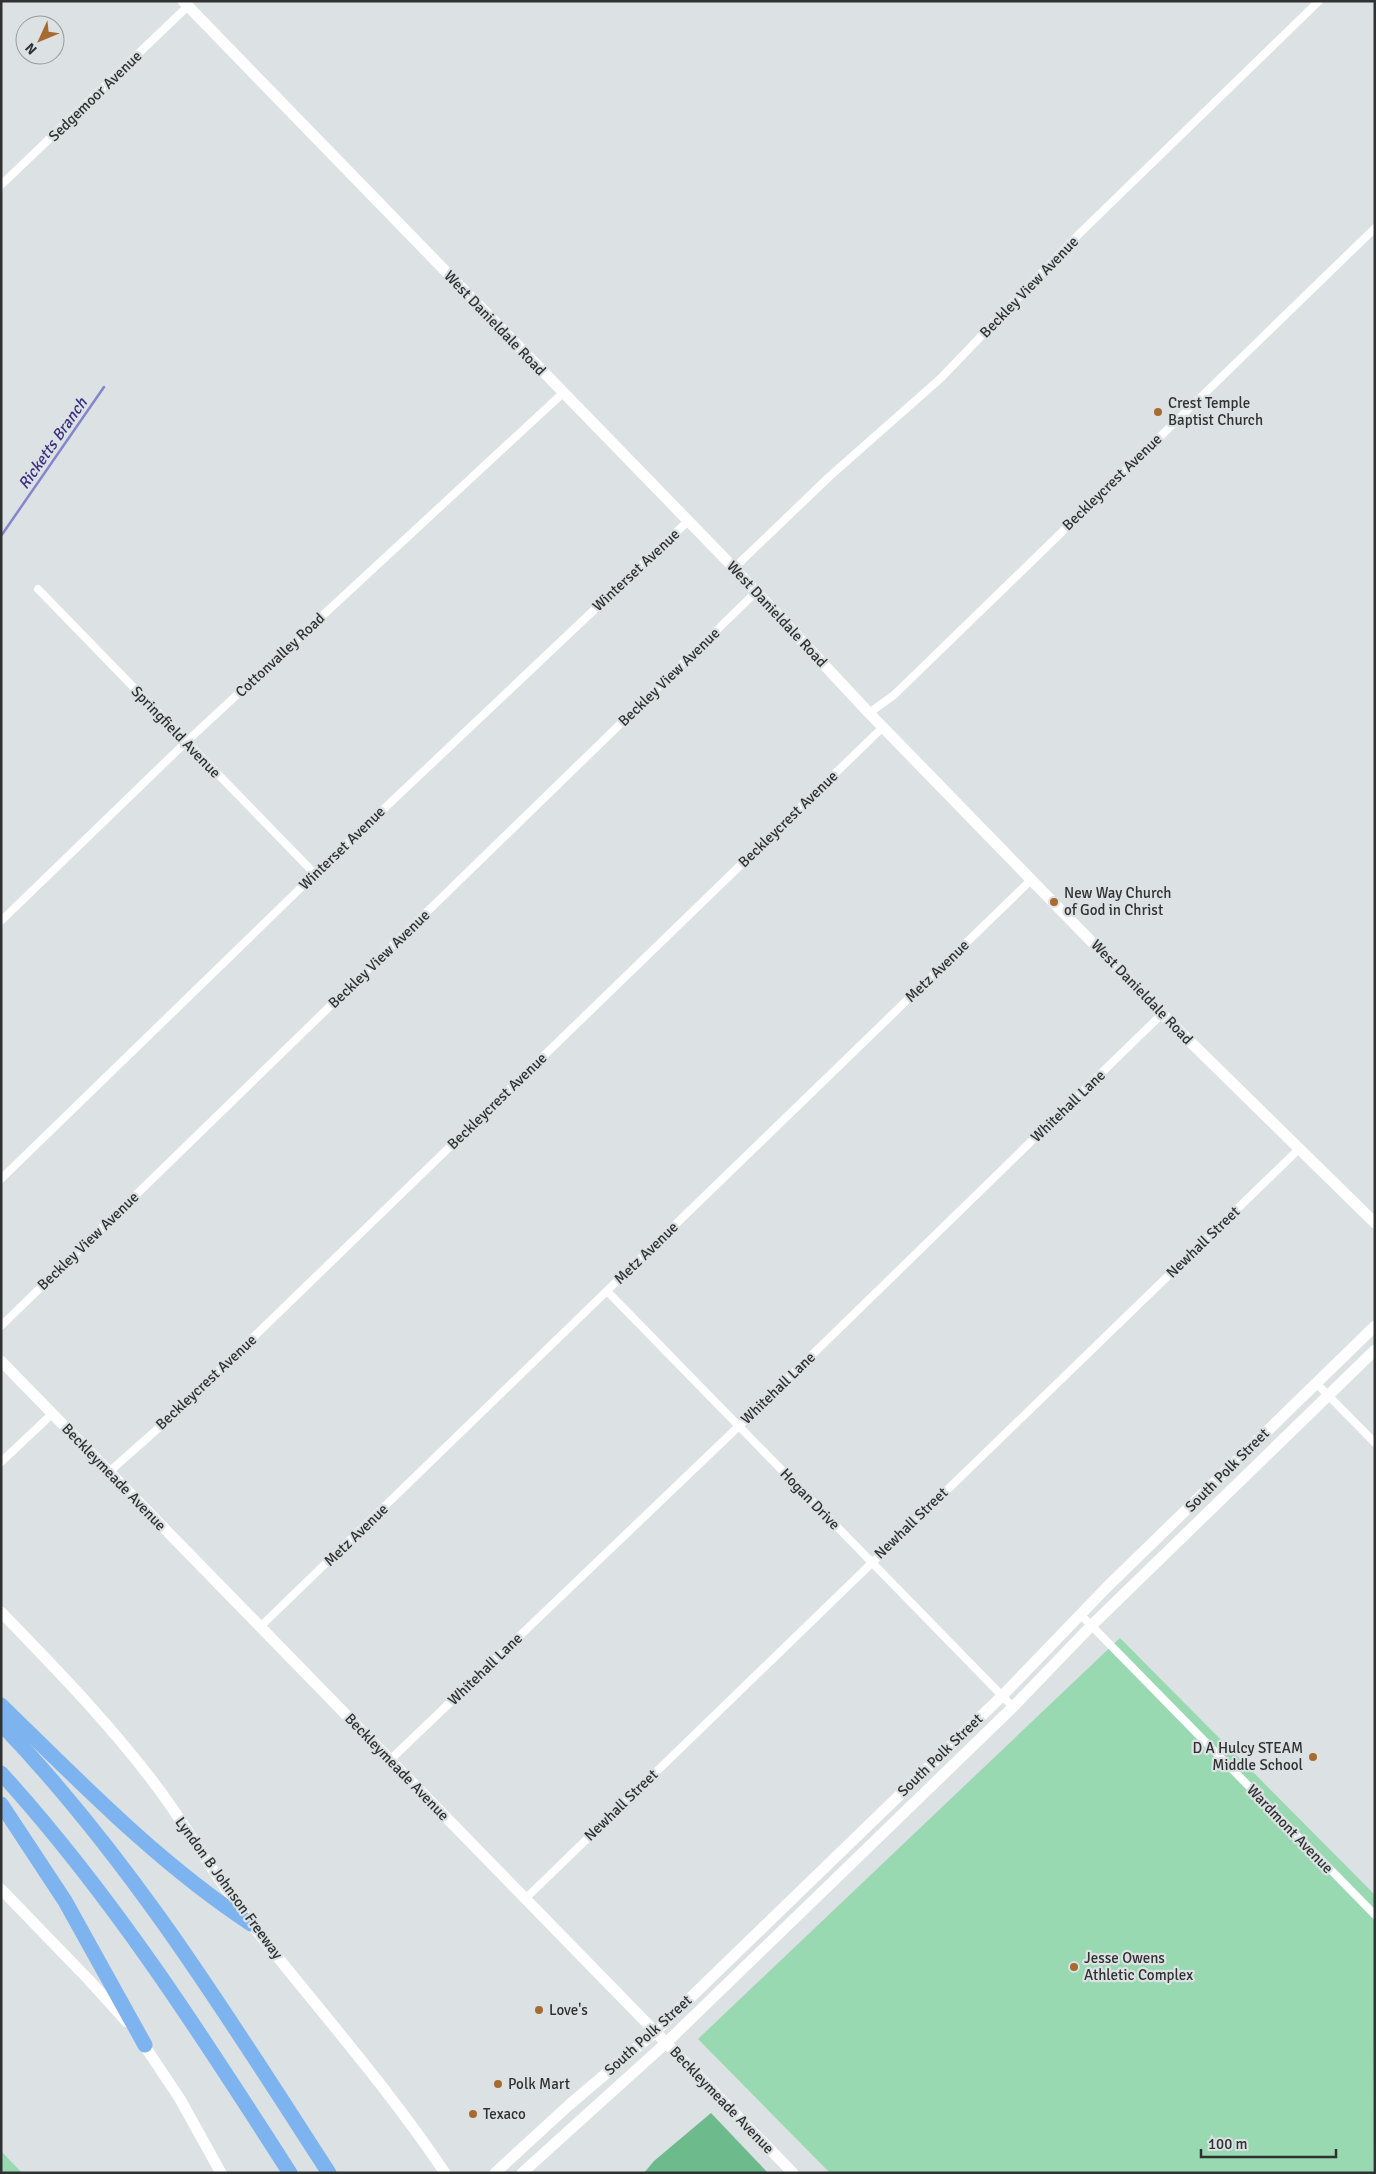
<svg xmlns="http://www.w3.org/2000/svg" width="1376" height="2174" font-family="Signika,sans-serif">
<rect width="100%" height="100%" fill="#dce1e3"/>
<path fill="#98d9b1" d="M 1120,1638 L 1375,1895 L 1373,2173 L 830,2173 L 698,2039 Z
M 1,2151 L 22,2173 L 1,2173 Z"/>
<path fill="#6dbb8d" d="M 711,2113 L 768,2173 L 644,2173 L 654,2161 Z"/>
<g fill="none" stroke-linecap="round" stroke-linejoin="round">
<path stroke="#8685cb" stroke-width="2.5" d="M 1,536 L 104,387"/>
<path stroke="#fff" stroke-width="8" d="M 1,185 L 188,6
M 734,568 L 830,476 L 941,378 L 1079,234 L 1319,1
M 38,589 L 315,874
M 869,713 L 894,695 L 1375,228
M 1,921 L 186,742 L 563,393
M 1,1179 L 315,874 L 687,522
M 607,1291 L 1013,1707
M 1,1326 L 756,592
M 1316,1383 L 1375,1443
M 1,1462 L 52,1414
M 109,1472 L 171,1417 L 883,727
M 1080,1614 L 1375,1915
M 260,1627 L 1032,879
M 390,1760 L 739,1426 L 1162,1014
M 525,1899 L 1299,1149"/>
<path stroke="#fff" stroke-width="11" d="M 183,1 L 734,568 L 869,713 L 1162,1014 L 1375,1223
M 1,1361 L 793,2173
M 1,1612 C 58,1671 115,1729 163,1795 C 194,1838 220,1885 253,1926 C 317,2008 387,2086 445,2173
M 1,1889 L 88,1979 L 127,2022
M 140,2039 L 180,2099 L 221,2173
M 495,2173 L 569,2105 L 655,2032 L 1002,1696 L 1107,1587 L 1375,1326
M 522,2173 L 666,2043 L 1013,1707 L 1091,1626 L 1375,1350"/>
<path stroke="#7db3ef" stroke-width="15" d="M 1,1705 C 80,1782 158,1863 251,1924
M 1,1724 C 130,1858 228,2017 329,2173
M 1,1773 C 112,1895 201,2034 290,2173
M 1,1804 L 65,1901 L 145,2045"/>
</g>
<g fill="#a86b2f" stroke="#dce1e3" stroke-width="2">
<circle cx="1158" cy="412" r="5"/>
<circle cx="1054" cy="902" r="5"/>
<circle cx="1313" cy="1757" r="5"/>
<circle cx="1074" cy="1967" r="5"/>
<circle cx="539" cy="2010" r="5"/>
<circle cx="498" cy="2084" r="5"/>
<circle cx="473" cy="2114" r="5"/>
</g>
<g text-anchor="middle" stroke-width="4.5" stroke-linejoin="round" paint-order="stroke">
<g font-size="15" fill="#303232" stroke="#dce1e3">
<text transform="translate(95 96) rotate(-44)" y="5">Sedgemoor Avenue</text>
<text transform="translate(1029 287) rotate(-46)" y="5">Beckley View Avenue</text>
<text transform="translate(495 323) rotate(46)" y="5">West Danieldale Road</text>
<text transform="translate(1112 482) rotate(-44)" y="5">Beckleycrest Avenue</text>
<text transform="translate(636 570) rotate(-43)" y="5">Winterset Avenue</text>
<text transform="translate(777 614) rotate(47)" y="5">West Danieldale Road</text>
<text transform="translate(280 655) rotate(-43)" y="5">Cottonvalley Road</text>
<text transform="translate(669 677) rotate(-44)" y="5">Beckley View Avenue</text>
<text transform="translate(176 732) rotate(46)" y="5">Springfield Avenue</text>
<text transform="translate(788 819) rotate(-44)" y="5">Beckleycrest Avenue</text>
<text transform="translate(342 848) rotate(-44)" y="5">Winterset Avenue</text>
<text transform="translate(379 959) rotate(-44)" y="5">Beckley View Avenue</text>
<text transform="translate(937 971) rotate(-44)" y="5">Metz Avenue</text>
<text transform="translate(1142 992) rotate(46)" y="5">West Danieldale Road</text>
<text transform="translate(497 1101) rotate(-44)" y="5">Beckleycrest Avenue</text>
<text transform="translate(1068 1106) rotate(-44)" y="5">Whitehall Lane</text>
<text transform="translate(88 1241) rotate(-44)" y="5">Beckley View Avenue</text>
<text transform="translate(1203 1242) rotate(-44)" y="5">Newhall Street</text>
<text transform="translate(646 1253) rotate(-44)" y="5">Metz Avenue</text>
<text transform="translate(206 1382) rotate(-43)" y="5">Beckleycrest Avenue</text>
<text transform="translate(778 1388) rotate(-44)" y="5">Whitehall Lane</text>
<text transform="translate(1227 1470) rotate(-45)" y="5">South Polk Street</text>
<text transform="translate(114 1477) rotate(46)" y="5">Beckleymeade Avenue</text>
<text transform="translate(810 1499) rotate(46)" y="5">Hogan Drive</text>
<text transform="translate(911 1523) rotate(-44)" y="5">Newhall Street</text>
<text transform="translate(356 1535) rotate(-44)" y="5">Metz Avenue</text>
<text transform="translate(485 1669) rotate(-44)" y="5">Whitehall Lane</text>
<text transform="translate(940 1755) rotate(-44)" y="5">South Polk Street</text>
<text transform="translate(397 1767) rotate(46)" y="5">Beckleymeade Avenue</text>
<text transform="translate(621 1805) rotate(-44)" y="5">Newhall Street</text>
<text transform="translate(1290 1829) rotate(46)" y="5">Wardmont Avenue</text>
<text transform="translate(229 1888) rotate(54)" y="5">Lyndon B Johnson Freeway</text>
<text transform="translate(648 2035) rotate(-42)" y="5">South Polk Street</text>
<text transform="translate(722 2100) rotate(46)" y="5">Beckleymeade Avenue</text>
</g>
<g font-size="15" fill="#303232" stroke="#dce1e3" text-anchor="start">
<text x="1168" y="408">Crest Temple<tspan x="1168" dy="17">Baptist Church</tspan></text>
<text x="1064" y="898">New Way Church<tspan x="1064" dy="17">of God in Christ</tspan></text>
<text x="1303" y="1753" text-anchor="end">D A Hulcy STEAM<tspan x="1303" dy="17">Middle School</tspan></text>
<text x="1084" y="1963">Jesse Owens<tspan x="1084" dy="17">Athletic Complex</tspan></text>
<text x="549" y="2015">Love's</text>
<text x="508" y="2089">Polk Mart</text>
<text x="483" y="2119">Texaco</text>
</g>
<g font-size="16" font-style="italic" fill="#3a3082" stroke="#dce1e3">
<text transform="translate(52 443) rotate(-55)" y="6">Ricketts Branch</text>
</g>
</g>
<rect width="1376" height="2174" fill="none" stroke="#303232" stroke-width="5"/>
<g transform="translate(40 40) rotate(226)"><circle r="24" fill="#dce1e3" stroke="#979b9c"/>
<path d="M0-4L9 19L0 12L-9 19Z" fill="#a86b2f"/>
<text y="-8" font-size="14" font-weight="bold" text-anchor="middle" fill="#303232">N</text>
</g>
<path d="M1201 2149v8h135v-8" fill="none" stroke="#303232" stroke-width="2.5"/>
<text x="1208" y="2149" font-size="15" fill="#303232" stroke="#dce1e3" stroke-width="4" paint-order="stroke">100 m</text>
</svg>
